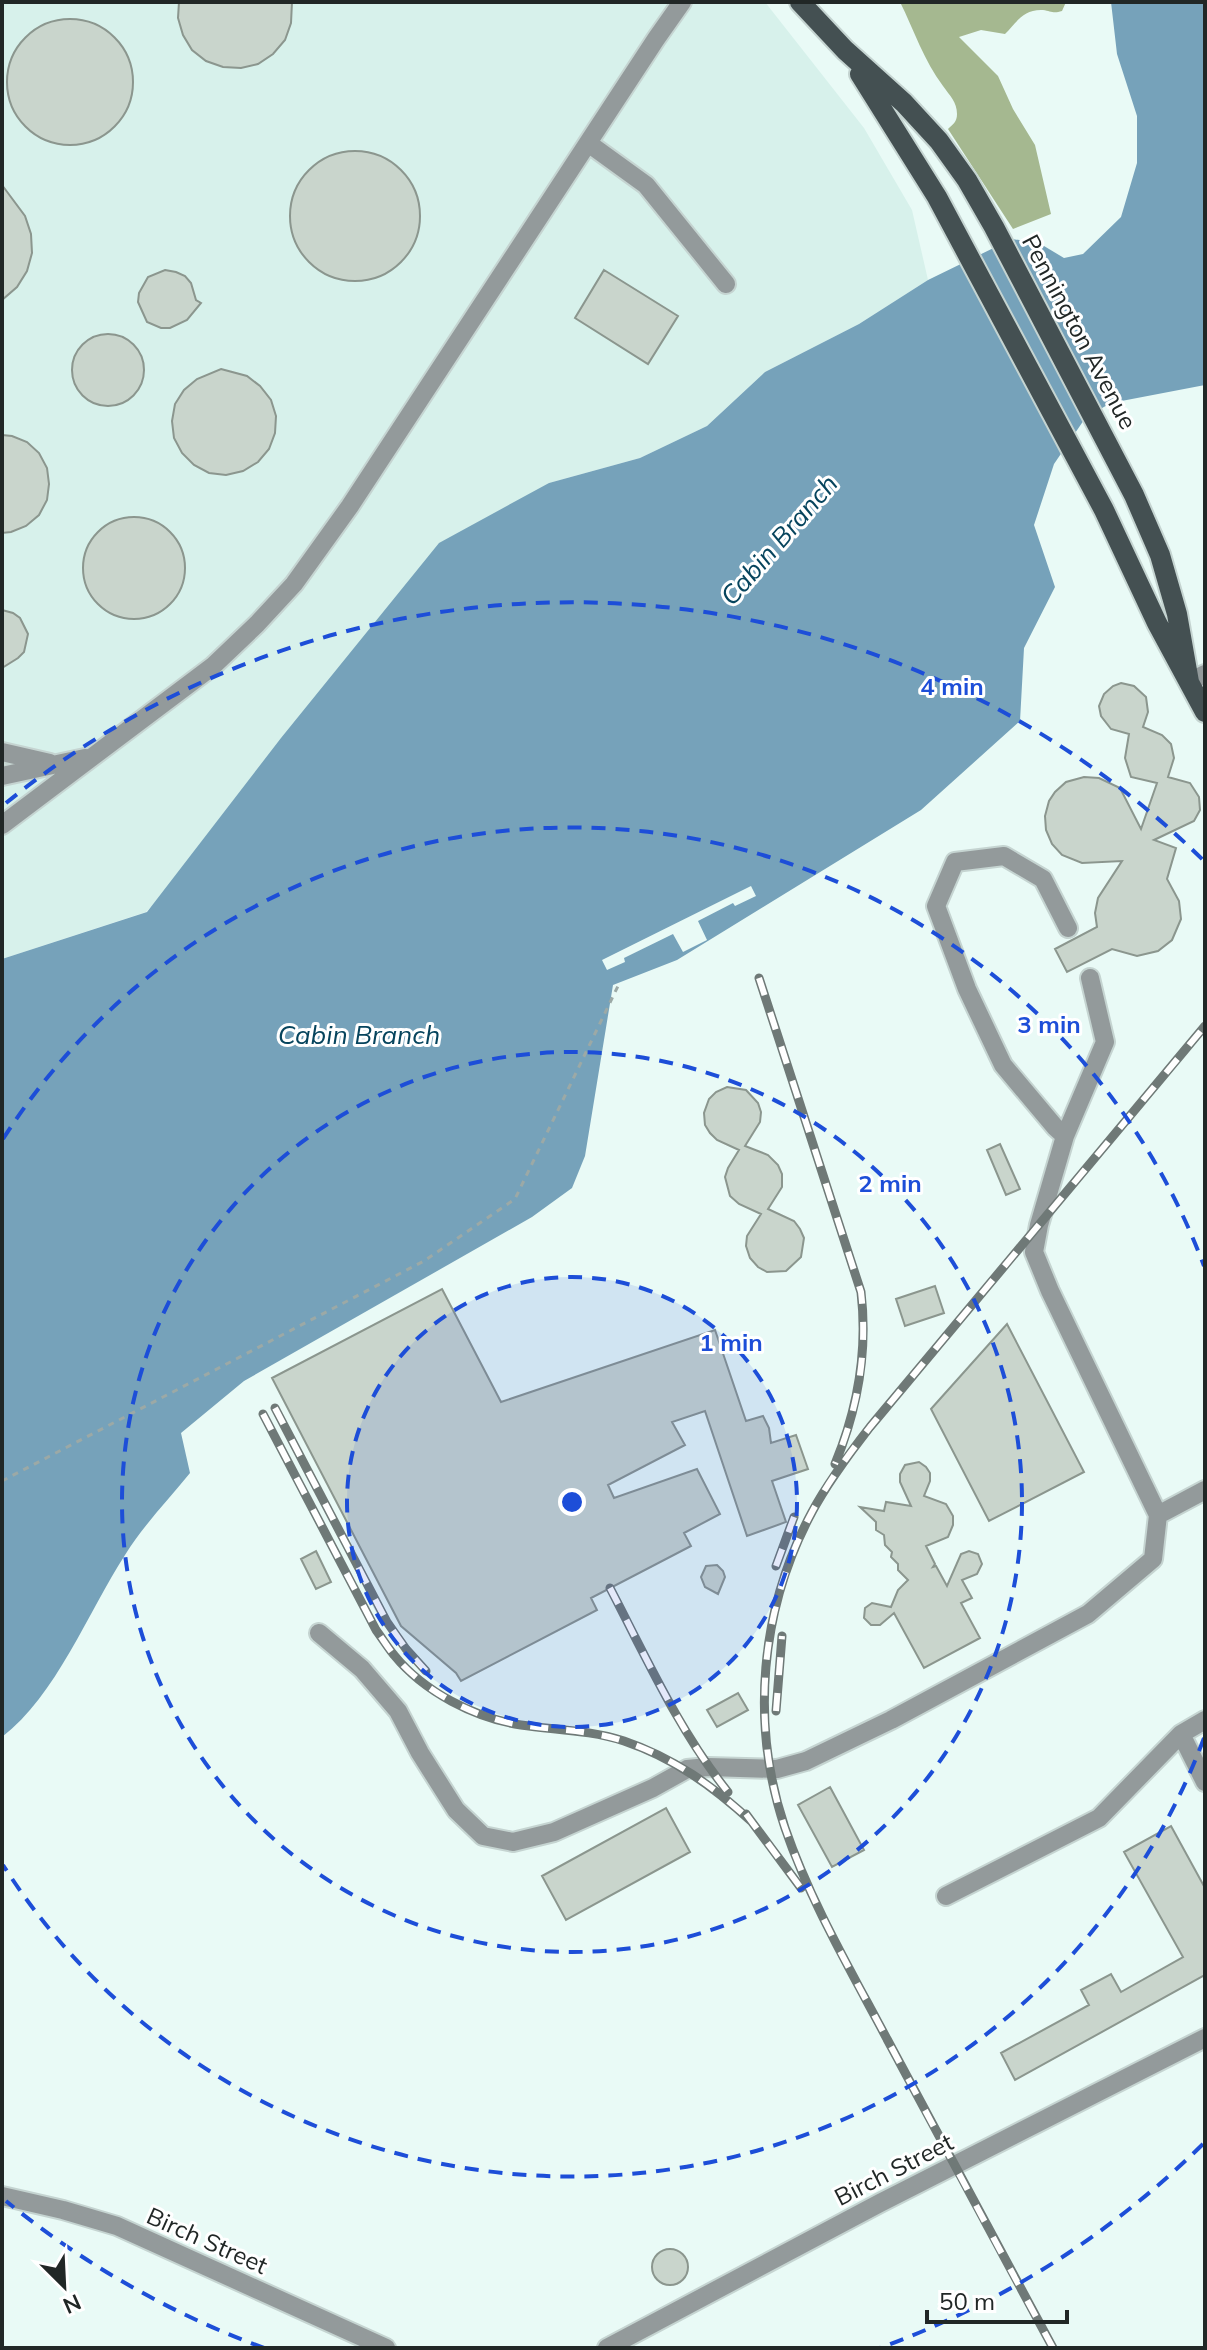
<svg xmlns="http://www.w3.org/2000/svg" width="1207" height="2350" font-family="Mulish,sans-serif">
<rect width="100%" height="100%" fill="#e9faf6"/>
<path fill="#d7f1eb" d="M 2,2 L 765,2 L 864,128 L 912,210 L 928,280 L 859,324 L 765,372 L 707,426 L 640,458 L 549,483 L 146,912 L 2,959 Z"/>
<path fill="#a5b890" d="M 900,2 L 1066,2 L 1062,11 C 1053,14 1051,11 1043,10 C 1023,9 1017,22 1005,34 L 981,30 L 959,37 L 998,76 L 1013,109 L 1035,145 L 1051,214 L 1013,229 L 948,129 C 953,124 957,122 957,114 C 957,102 950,96 943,86 C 924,61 914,30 900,2 Z"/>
<path fill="#76a2ba" d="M 1111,2 L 1205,2 L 1205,385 L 1111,403 L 1086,417 L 1054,464 L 1034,525 L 1055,587 L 1024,648 L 1020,721 L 921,810 L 677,960 L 613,985 L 585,1156 L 572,1188 L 532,1217 L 244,1381 L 181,1433 L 190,1473 C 168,1500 143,1526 125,1555 C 88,1612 56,1696 2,1737 L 2,959 L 147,912 L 281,738 L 439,543 L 549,483 L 640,458 L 707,426 L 765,372 L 859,324 L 928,280 L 1012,239 L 1039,243 L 1064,258 L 1083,254 L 1121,217 L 1137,163 L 1137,116 L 1117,54 Z"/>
<path fill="#e9faf6" d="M 751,886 L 756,896 L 735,906 L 733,903 L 698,921 L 707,940 L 683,952 L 673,934 L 624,958 L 625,962 L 607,970 L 602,960 Z"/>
<path fill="#c9d5cc" stroke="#8b968e" stroke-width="2" d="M 179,2 L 292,2 L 291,23 L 285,40 L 273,54 L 258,64 L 241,68 L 223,67 L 206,61 L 192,50 L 183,35 L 178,18 Z
M7 82a63 63 0 1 1 126 0a63 63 0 1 1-126 0Z
M290 216a65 65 0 1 1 130 0a65 65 0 1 1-130 0Z
M 2,185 L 25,216 L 31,234 L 32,253 L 27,271 L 17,287 L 2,300 Z
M 165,270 L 176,272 L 185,276 L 191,283 L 196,300 L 201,303 L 187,320 L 170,328 L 161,328 L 147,322 L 138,302 L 139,293 L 148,277 Z
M 604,270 L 678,316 L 648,364 L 575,318 Z
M72 370a36 36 0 1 1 72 0a36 36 0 1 1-72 0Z
M 221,369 L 247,376 L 260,386 L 271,400 L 276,416 L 275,433 L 269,449 L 258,462 L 243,471 L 226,475 L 209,473 L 194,465 L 182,453 L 174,438 L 172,421 L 175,404 L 184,390 L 197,379 Z
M 2,435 L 12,436 L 27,442 L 39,453 L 47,468 L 49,484 L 47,500 L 39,515 L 26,526 L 11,532 L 2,533 Z
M83 568a51 51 0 1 1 102 0a51 51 0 1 1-102 0Z
M 2,610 L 13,613 L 20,618 L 28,634 L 24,652 L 18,658 L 2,668 Z
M 1121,683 L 1134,686 L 1146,697 L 1148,712 L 1143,727 L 1162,735 L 1171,744 L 1174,758 L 1168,777 L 1190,783 L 1199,797 L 1200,810 L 1194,821 L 1154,840 L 1176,848 L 1167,879 L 1179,901 L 1181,919 L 1172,940 L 1158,951 L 1137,956 L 1112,949 L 1067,972 L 1055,949 L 1097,927 L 1095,913 L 1098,898 L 1122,861 L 1082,863 L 1062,855 L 1052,844 L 1046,830 L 1045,816 L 1049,801 L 1055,792 L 1066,782 L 1084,777 L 1099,778 L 1120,788 L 1141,829 L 1157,783 L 1131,777 L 1125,758 L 1129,734 L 1111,729 L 1101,716 L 1099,706 L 1104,694 L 1113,686 Z
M 727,1087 L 746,1090 L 758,1103 L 761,1112 L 760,1122 L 745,1146 L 768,1155 L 778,1165 L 782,1174 L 782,1187 L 768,1209 L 794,1221 L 800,1229 L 804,1238 L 801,1257 L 786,1271 L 767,1272 L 758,1267 L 750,1258 L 746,1246 L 747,1236 L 761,1214 L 739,1204 L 730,1196 L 725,1177 L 728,1168 L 739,1150 L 717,1140 L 710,1133 L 705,1125 L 704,1113 L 709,1099 L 716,1092 Z
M 1000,1144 L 1020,1189 L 1006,1195 L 987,1150 Z
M 935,1286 L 944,1313 L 905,1326 L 896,1299 Z
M 442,1289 L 501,1402 L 715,1330 L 746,1421 L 763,1416 L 769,1428 L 771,1443 L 796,1435 L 808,1469 L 772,1481 L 786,1522 L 747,1536 L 705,1411 L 672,1422 L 685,1445 L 608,1485 L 614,1498 L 697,1469 L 720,1514 L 684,1533 L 691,1546 L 591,1598 L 597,1610 L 461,1681 L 456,1673 L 401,1626 L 272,1378 Z
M 1007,1324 L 1084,1472 L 989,1521 L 931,1409 Z
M 919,1462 L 926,1467 L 930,1473 L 930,1481 L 924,1496 L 946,1504 L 953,1516 L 953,1525 L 948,1537 L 926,1546 L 935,1564 L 933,1567 L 936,1566 L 947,1586 L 961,1554 L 969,1551 L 978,1554 L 982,1564 L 977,1574 L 962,1580 L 972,1598 L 961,1603 L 980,1638 L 924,1668 L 894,1613 L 880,1625 L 871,1625 L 864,1618 L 865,1608 L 872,1603 L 891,1607 L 898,1590 L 908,1580 L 898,1570 L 898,1564 L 891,1557 L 892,1552 L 885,1545 L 884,1535 L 876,1530 L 876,1522 L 860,1507 L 884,1511 L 886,1502 L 911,1506 L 900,1482 L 900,1474 L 905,1465 Z
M 316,1551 L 331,1582 L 316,1589 L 301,1559 Z
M 717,1565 L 723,1571 L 725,1577 L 718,1594 L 705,1587 L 701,1577 L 706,1566 Z
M 738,1693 L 748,1710 L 717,1727 L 707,1710 Z
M 830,1787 L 864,1850 L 832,1867 L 798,1805 Z
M 666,1808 L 690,1852 L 566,1920 L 542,1876 Z
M 1171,1826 L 1205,1888 L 1205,1975 L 1015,2080 L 1001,2053 L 1089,2005 L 1081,1990 L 1111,1974 L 1121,1992 L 1183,1957 L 1124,1852 Z
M652 2267a18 18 0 1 1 36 0a18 18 0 1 1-36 0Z"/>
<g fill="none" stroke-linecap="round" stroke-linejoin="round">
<g stroke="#c5d4d1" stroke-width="22">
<path id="minor" d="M 588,143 L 646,185 L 726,284
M 1189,682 L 1205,674
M 2,752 L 50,763
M 2,776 L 85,758
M 2,825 L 213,666 L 257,624 L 294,584 L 350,506 L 656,39 L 682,2
M 1065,1136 L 1055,1127 L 1003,1065 L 967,989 L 936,906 L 955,862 L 1004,856 L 1043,879 L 1068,928
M 1158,1515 L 1205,1490
M 319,1633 L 362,1669 L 398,1711 L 420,1753 L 456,1810 L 483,1836 L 513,1842 L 554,1832 L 653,1788 L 687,1769 L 708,1767 L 777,1769 L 806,1761 L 891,1720 L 1088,1614 L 1153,1559 L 1158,1515 L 1050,1291 L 1034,1252 L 1039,1225 L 1065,1136 L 1105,1042 L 1090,978
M 1181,1734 L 1205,1782
M 946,1896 L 1099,1818 L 1181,1734 L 1205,1720
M 2,2196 L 63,2210 L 117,2226 L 386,2348
M 607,2348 L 880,2203 L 1205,2038"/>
</g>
<g stroke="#c5d4d1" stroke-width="24">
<path id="major" d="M 800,2 L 845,50 L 904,103 L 939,141 L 967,180 L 994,227 L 1134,495 L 1160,555 L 1177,614 L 1189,682
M 860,74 L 937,197 L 1104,510 L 1157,623 L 1205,712"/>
</g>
<path stroke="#9ca9a6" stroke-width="3" stroke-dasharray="6 6" stroke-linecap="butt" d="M 2,1481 L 424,1261 L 515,1199 L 618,986"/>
<use href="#minor" stroke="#939a9b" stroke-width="18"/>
<use href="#major" stroke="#445052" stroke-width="20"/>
<g stroke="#6f7977" stroke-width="9">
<path id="rail" d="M 759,978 L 861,1292 C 868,1352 858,1408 835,1464
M 275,1408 L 387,1622 L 406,1649 L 426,1671
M 263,1414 L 376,1630 C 382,1638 388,1648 394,1655 C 424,1692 475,1718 521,1725 C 555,1730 590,1730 624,1741 C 674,1758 713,1786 752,1822
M 776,1566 L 794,1517
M 610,1588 C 646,1657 679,1731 728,1792
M 776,1711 L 782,1636
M 746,1814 L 801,1888
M 1053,2348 C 997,2245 942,2142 887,2039 C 851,1971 810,1901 785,1828 C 750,1724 760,1609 812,1512 C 828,1482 849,1454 870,1427 L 1205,1026"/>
</g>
<use href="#rail" stroke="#fff" stroke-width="6" stroke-dasharray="18" stroke-linecap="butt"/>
</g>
<circle cx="572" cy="1502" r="225" fill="#1d4ed8" fill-opacity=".12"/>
<g fill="none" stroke="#1d4ed8" stroke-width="4" stroke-dasharray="14 10">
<circle cx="572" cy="1502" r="225"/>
<circle cx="572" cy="1502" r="450"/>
<path d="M1204 1738A675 675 0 0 1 3 1865M3 1139A675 675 0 0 1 1204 1266"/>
<path d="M1203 2144A900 900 0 0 1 880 2348M264 2348A900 900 0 0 1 6 2201M6 803A900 900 0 0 1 1203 860"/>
</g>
<g text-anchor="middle" stroke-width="6" stroke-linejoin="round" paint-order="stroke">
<g font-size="24" fill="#212726" stroke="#fff">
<text transform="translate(1079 332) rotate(62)" y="8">Pennington Avenue</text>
<text transform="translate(894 2170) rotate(-27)" y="8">Birch Street</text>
<text transform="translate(207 2241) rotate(24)" y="8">Birch Street</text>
</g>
<g font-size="26" font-style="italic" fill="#06445d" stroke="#fff">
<text transform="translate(779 540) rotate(-49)" y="9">Cabin Branch</text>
<text x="359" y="1044">Cabin Branch</text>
</g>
</g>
<circle cx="572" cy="1502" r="12" fill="#1d4ed8" stroke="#fff" stroke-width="4"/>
<g font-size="24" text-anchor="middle" font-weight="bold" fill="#1d4ed8" stroke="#fff" stroke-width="6" stroke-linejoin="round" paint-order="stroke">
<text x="952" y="695">4 min</text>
<text x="1049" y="1033">3 min</text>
<text x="890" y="1192">2 min</text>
<text x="731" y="1351">1 min</text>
</g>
<rect width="1207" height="2350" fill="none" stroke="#212726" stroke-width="8"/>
<g transform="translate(64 2286) rotate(156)" stroke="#ffffff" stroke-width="6" paint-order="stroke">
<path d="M0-6L14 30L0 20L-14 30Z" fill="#212726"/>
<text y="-12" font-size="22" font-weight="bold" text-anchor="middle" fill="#212726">N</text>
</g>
<path d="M927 2310v12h140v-12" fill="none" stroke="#212726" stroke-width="4"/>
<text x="939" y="2310" font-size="24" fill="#212726" stroke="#ffffff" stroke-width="6" paint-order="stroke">50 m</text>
</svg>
